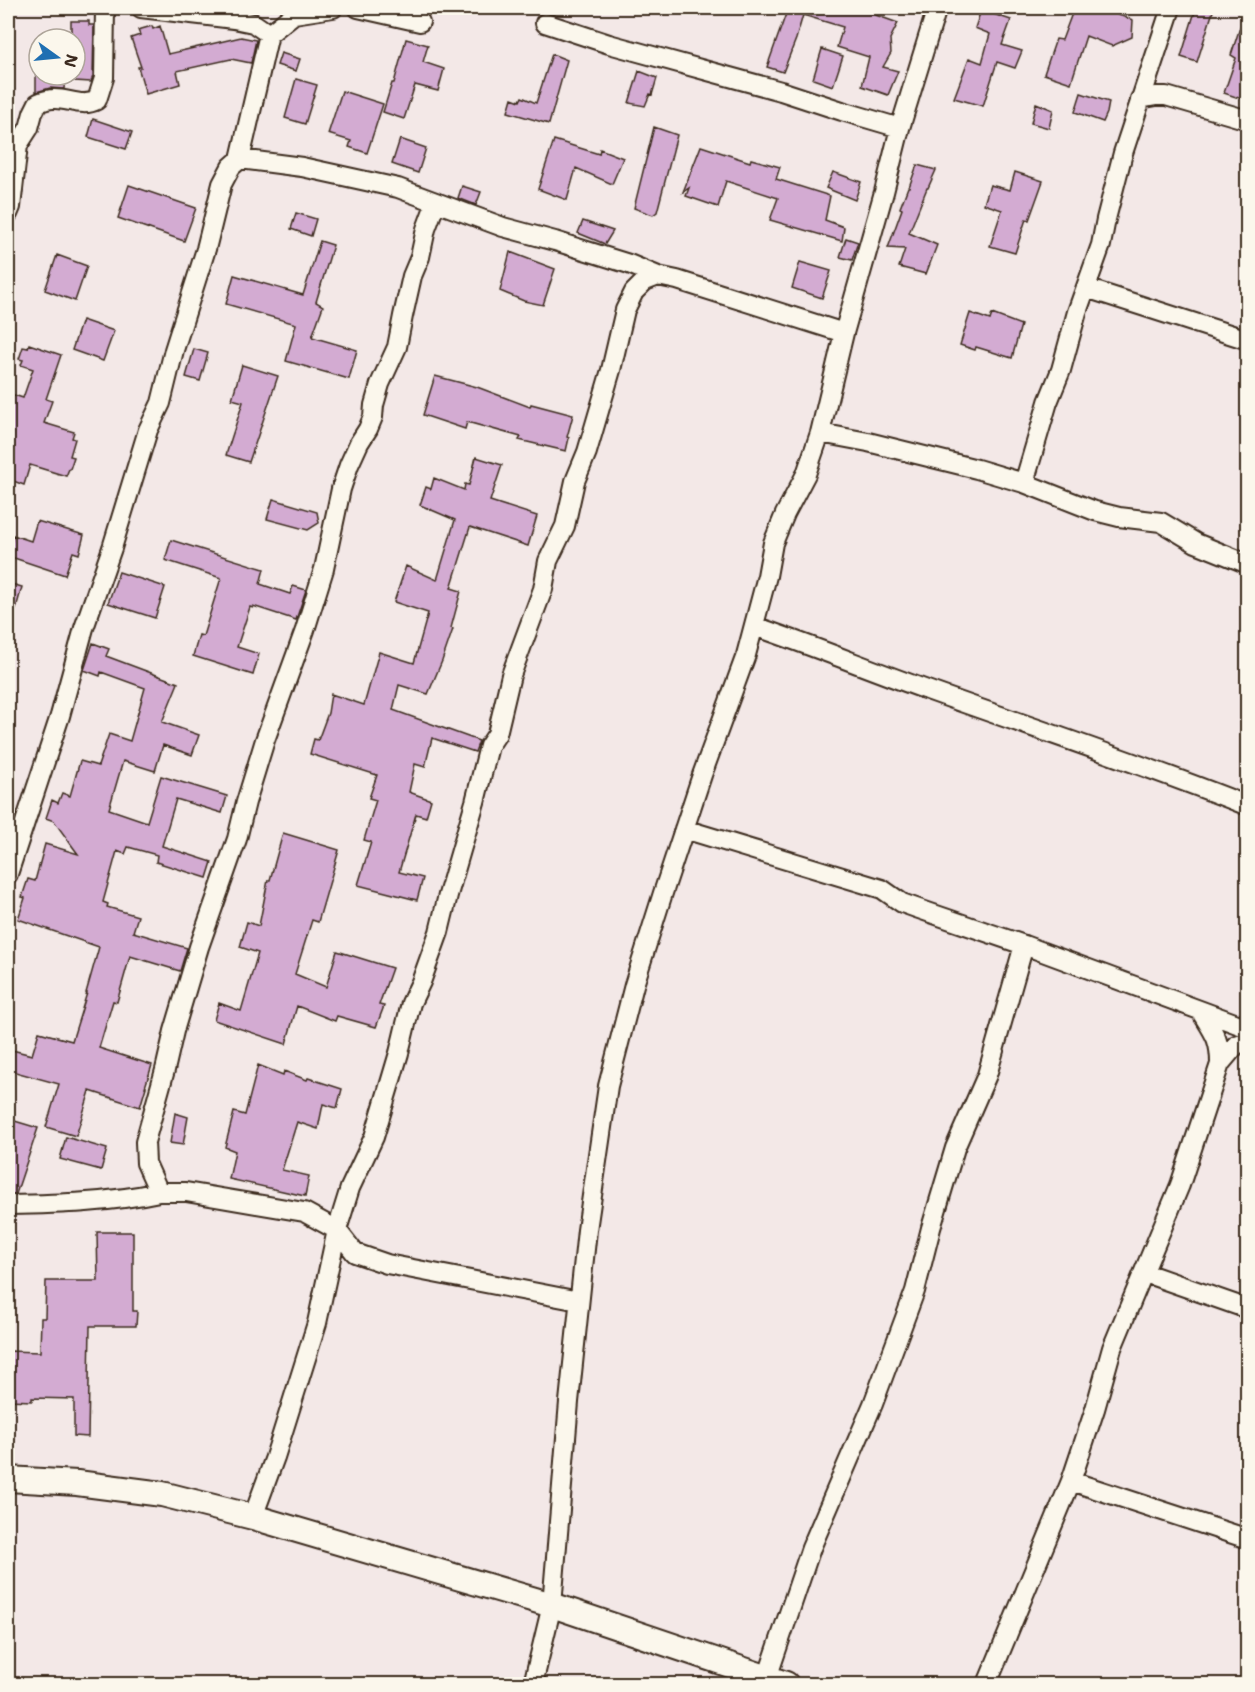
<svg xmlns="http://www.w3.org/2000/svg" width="1255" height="1692" font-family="'Shantell Sans',sans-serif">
<rect width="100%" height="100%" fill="#f3e8e7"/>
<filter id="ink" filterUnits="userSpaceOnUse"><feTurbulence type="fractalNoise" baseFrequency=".0167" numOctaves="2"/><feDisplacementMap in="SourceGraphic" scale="12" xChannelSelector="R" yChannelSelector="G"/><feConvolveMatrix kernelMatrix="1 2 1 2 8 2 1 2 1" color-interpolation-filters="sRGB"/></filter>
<g filter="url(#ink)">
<path fill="#d3abd2" stroke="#3b2a1e" stroke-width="1.5" d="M 788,8 L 856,8 L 898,23 L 890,39 L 891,53 L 883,67 L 898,71 L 888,95 L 862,86 L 869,57 L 837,47 L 843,27 L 803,15 L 796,39 L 783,72 L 767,67 Z
M 1074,8 L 1098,8 L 1133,20 L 1132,37 L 1112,46 L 1086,36 L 1071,83 L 1044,74 L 1056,39 L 1062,40 Z
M 1196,8 L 1214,8 L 1197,62 L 1181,57 Z
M 981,10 L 1011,20 L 1002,45 L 1022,51 L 1015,68 L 997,62 L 983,106 L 954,98 L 969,58 L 982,63 L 990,34 L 975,28 Z
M 1245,12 L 1248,12 L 1248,101 L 1224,93 L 1236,58 L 1231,55 Z
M 71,21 L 89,21 L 89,25 L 94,25 L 93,76 L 91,82 L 75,81 L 75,39 L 71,39 Z
M 152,26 L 153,29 L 160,26 L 168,54 L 241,37 L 256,40 L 251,63 L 231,59 L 177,71 L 180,84 L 146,94 L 138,67 L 141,67 L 131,38 L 140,35 L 138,30 Z
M 406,39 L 428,45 L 423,62 L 444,69 L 438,91 L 415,85 L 404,119 L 383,112 L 392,83 L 394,83 Z
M 822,49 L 843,56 L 833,86 L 813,79 Z
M 281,53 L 300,59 L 296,71 L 277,65 Z
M 552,54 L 567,60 L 549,124 L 508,112 L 512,98 L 520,101 L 522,97 L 536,103 Z
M 639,71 L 657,78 L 652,95 L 650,94 L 645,106 L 629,103 Z
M 36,75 L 65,75 L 64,89 L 50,88 L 36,92 Z
M 296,79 L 317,85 L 305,124 L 285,118 Z
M 342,91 L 383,104 L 367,153 L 349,147 L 351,141 L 328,134 Z
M 1081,93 L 1109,102 L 1107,113 L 1103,122 L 1075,112 Z
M 1036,103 L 1053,110 L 1049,128 L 1031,123 Z
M 93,119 L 132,132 L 126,149 L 88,137 Z
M 654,127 L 677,135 L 657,212 L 653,215 L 634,208 Z
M 400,139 L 426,148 L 418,173 L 392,164 Z
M 554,140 L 599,154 L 600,149 L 623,158 L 612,184 L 576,168 L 567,200 L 538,189 Z
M 701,146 L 750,162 L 751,159 L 780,167 L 776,179 L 830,196 L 825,220 L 844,227 L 842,241 L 770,220 L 778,198 L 726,181 L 718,207 L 686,196 L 689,188 L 683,192 Z
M 917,165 L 936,170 L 928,188 L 927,188 L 909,233 L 937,245 L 926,274 L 899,267 L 905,249 L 888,248 L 902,209 L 900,208 L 908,187 L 909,187 Z
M 833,172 L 861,182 L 855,200 L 826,188 Z
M 1015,172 L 1043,181 L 1029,220 L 1026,219 L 1015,253 L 990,246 L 1002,210 L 984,204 L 990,185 L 1010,190 Z
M 129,185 L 196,208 L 184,241 L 118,218 Z
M 462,186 L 481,192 L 476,205 L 458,198 Z
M 296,213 L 316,219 L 311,236 L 291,229 Z
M 583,221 L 613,231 L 605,244 L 578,233 Z
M 846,238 L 858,242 L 852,260 L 840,257 Z
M 320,241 L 333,245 L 316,302 L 323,306 L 312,337 L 357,350 L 349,379 L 286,361 L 296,324 L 226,304 L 234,275 L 303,295 Z
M 510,252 L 555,269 L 543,305 L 524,301 L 500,291 Z
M 57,255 L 87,266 L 75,301 L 45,290 Z
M 800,262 L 831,271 L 822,298 L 792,288 Z
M 970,313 L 990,320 L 992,314 L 1021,325 L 1012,358 L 976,347 L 975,350 L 960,345 Z
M 82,320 L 114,331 L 103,361 L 72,350 Z
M 29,344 L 61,355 L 46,399 L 52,401 L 44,423 L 74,432 L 72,438 L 75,439 L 70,456 L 74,457 L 70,469 L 69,469 L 66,476 L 30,465 L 24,485 L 8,479 L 8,393 L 23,398 L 33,369 L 21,365 L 23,360 L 19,359 L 23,347 L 28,348 Z
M 194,349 L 208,353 L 200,381 L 186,377 Z
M 242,365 L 278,376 L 249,462 L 226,455 L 243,402 L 232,399 Z
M 435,376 L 477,387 L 530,407 L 531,404 L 573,415 L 567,437 L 569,438 L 566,451 L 519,440 L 521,437 L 467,422 L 465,429 L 423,415 Z
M 476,457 L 502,465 L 490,501 L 537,516 L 528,546 L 470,527 L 451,588 L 461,591 L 451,628 L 453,629 L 442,661 L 428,694 L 399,685 L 393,710 L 479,741 L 475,752 L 432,738 L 425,767 L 415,764 L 409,792 L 431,800 L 426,817 L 416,814 L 399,872 L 423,878 L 417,900 L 358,885 L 371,842 L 364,840 L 376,800 L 369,798 L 377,775 L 310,754 L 314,739 L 318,740 L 328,713 L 331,694 L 364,705 L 379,652 L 414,663 L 428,613 L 394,602 L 406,566 L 437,580 L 455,520 L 420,505 L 426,487 L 431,489 L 434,478 L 464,490 L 465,484 L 469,485 Z
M 273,499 L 317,512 L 319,523 L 308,530 L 267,519 Z
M 37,521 L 84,535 L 79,554 L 73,552 L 65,575 L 8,556 L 13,535 L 31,541 Z
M 171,540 L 264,569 L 260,584 L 290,594 L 293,586 L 306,590 L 296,620 L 253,606 L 253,608 L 250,607 L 237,647 L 259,654 L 253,675 L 193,656 L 199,635 L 203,636 L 221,578 L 165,560 Z
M 119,572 L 165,587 L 155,618 L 108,603 Z
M 8,583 L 22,587 L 11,626 L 8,625 Z
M 93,643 L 109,649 L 106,656 L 178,683 L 162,722 L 199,735 L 192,755 L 163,745 L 155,771 L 123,761 L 109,809 L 147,822 L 161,776 L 227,796 L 222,813 L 176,799 L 162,846 L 212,862 L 207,878 L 156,862 L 157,855 L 128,847 L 125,854 L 117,851 L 103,902 L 108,904 L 107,907 L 138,916 L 133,932 L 187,948 L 180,971 L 130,956 L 117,1002 L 113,1001 L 99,1048 L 152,1065 L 145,1087 L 146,1087 L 140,1107 L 90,1091 L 76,1136 L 46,1127 L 59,1084 L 8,1070 L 8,1049 L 32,1055 L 39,1032 L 72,1041 L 87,993 L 86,993 L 99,947 L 18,919 L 25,898 L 22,897 L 28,879 L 35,881 L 45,844 L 78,854 L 54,821 L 46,818 L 52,800 L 58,803 L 62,793 L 70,796 L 80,761 L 98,766 L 109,734 L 130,741 L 145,688 L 101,672 L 100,676 L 84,670 Z
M 283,833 L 339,850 L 318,922 L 312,920 L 295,974 L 326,987 L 337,951 L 392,968 L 379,1005 L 384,1006 L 376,1027 L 337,1016 L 335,1021 L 297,1006 L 286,1044 L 214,1020 L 219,1003 L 241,1011 L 258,953 L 240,947 L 247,922 L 259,926 L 268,880 L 270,880 Z
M 258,1065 L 283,1075 L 284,1071 L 307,1080 L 308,1078 L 342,1089 L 337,1108 L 323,1104 L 318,1129 L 297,1122 L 282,1170 L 309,1176 L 305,1196 L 229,1179 L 235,1151 L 225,1147 L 234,1112 L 245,1115 Z
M 175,1113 L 188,1117 L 183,1145 L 170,1143 Z
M 8,1119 L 38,1128 L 16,1194 L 8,1194 Z
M 66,1137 L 107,1149 L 101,1170 L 60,1159 Z
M 97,1232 L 133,1232 L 133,1311 L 137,1311 L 136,1326 L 90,1326 L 88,1437 L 74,1436 L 74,1399 L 32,1398 L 32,1401 L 8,1400 L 8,1351 L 40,1352 L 41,1318 L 45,1318 L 46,1281 L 98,1281 Z"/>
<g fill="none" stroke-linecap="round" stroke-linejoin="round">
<g stroke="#3b2a1e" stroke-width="22">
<path id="street" d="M 141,8 L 234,19 L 253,23 L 269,34 L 294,14 L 333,8
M 358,8 L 420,22
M 545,23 L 609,44 L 781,91 L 842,111 L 900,128
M 1140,99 L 1156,96 L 1166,96 L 1248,120
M 240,159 L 269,34
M 436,202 L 426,229 L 420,257 L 412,276 L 403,316 L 397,347 L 380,384 L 374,405 L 373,417 L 368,429 L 359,443 L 349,465 L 341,489 L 324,569 L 305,630 L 265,740 L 246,802 L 237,839 L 199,947 L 174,1031 L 165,1070 L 145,1142 L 146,1163 L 159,1192 L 186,1192 L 304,1212 L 337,1230 L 355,1253 L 387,1264 L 579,1301
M 8,214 L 11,207 L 18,145 L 29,128 L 33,113 L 38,103 C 43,101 48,99 53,99 C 68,98 82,108 97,100 L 104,78 L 105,8
M 1086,288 L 1248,340
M 820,433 L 868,442 L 977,469 L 1024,483 L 1095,511 L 1119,517 L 1161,522 L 1196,543 L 1248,564
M 1024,483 L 1048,402 L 1061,370 L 1077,312 L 1101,245 L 1106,219 L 1123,153 L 1171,8
M 754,626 C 813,646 871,670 930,691 C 1036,729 1143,764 1248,806
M 684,829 L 882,889 L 902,903 L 916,908 L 1024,945 L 1248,1028
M 8,874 L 60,716 L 84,628 L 112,548 L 148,430 L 161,403 L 174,350 L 206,249 L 222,184 L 231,167 L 240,159 L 302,167 L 398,188 L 503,227 L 555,241 L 629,264 L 658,276
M 1201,1012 C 1214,1033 1220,1039 1220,1064
M 8,1205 C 59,1204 108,1203 159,1192
M 1145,1273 L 1248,1309
M 1071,1481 L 1248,1539
M 253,1517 L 275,1457 L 317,1323 L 337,1230 L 350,1188 L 374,1137 L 399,1053 L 411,1003 L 421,982 L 439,932 L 448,895 L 475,802 L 489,746 L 497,734 L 511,675 L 543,589 L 548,561 L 565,526 L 575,481 L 587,452 L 611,370 L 625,310 L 634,292 L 645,281 L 658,276 L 677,280 L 844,333
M 767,1678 L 811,1548 L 873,1404 L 915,1291 L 931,1228 L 955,1148 L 987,1075 L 1024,945
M 533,1684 L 552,1605 L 569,1402 L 587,1230 L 608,1086 L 634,985 L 663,893 L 702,775 L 746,655 L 767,576 L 773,543 L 785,514 L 806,474 L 820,433 L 844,333 L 884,192 L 900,128 L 937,8
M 987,1684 L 1071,1481 L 1095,1409 L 1112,1348 L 1180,1185 L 1220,1064 L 1236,1045 L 1248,1041"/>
</g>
<g stroke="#3b2a1e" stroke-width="28">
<path id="secondary" d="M 8,1479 L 77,1483 L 162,1494 L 253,1517 L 552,1605 L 786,1684"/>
</g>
<use href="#street" stroke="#fbf7ec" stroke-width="18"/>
<use href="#secondary" stroke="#fbf7ec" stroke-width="24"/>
</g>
</g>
<rect width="1255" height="1692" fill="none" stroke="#fbf7ec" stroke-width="30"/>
<rect x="15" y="15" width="1225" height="1662" fill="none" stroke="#3b2a1e" stroke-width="2" filter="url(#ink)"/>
<g transform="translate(57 57) rotate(105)"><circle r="28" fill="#fbf7ec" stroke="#aea59a" stroke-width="1.5"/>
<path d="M0-4.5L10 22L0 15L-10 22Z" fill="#1f6fb2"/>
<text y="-9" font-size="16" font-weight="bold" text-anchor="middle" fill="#3b2a1e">N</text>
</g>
</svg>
